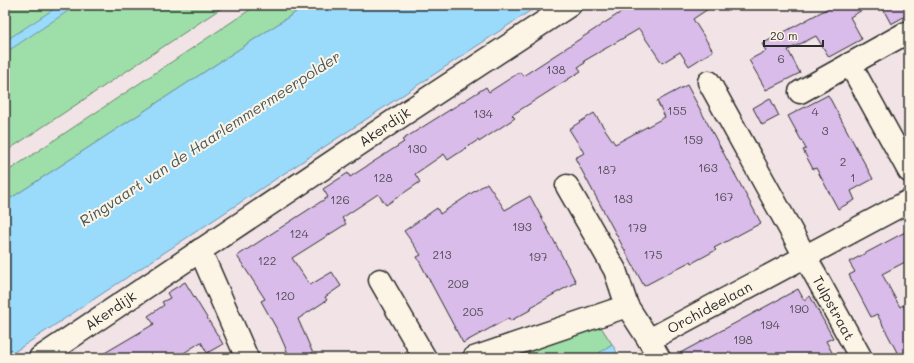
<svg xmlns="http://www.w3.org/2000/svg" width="914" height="363" font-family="Mali,sans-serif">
<rect width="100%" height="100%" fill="#f2e4e6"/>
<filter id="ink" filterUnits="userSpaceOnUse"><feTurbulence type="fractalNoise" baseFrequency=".025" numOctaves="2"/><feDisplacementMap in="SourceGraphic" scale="8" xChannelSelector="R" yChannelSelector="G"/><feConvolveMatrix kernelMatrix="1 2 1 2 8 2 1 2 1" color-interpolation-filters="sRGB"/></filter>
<g filter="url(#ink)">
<path fill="#9edea8" stroke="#64846a" d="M 10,5 L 226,5 L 5,152 L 5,9 Z
M 257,5 L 307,5 L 5,202 L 5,173 Z
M 599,324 L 612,344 L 599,353 L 601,358 L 514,358 L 512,354 Z"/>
<path fill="#9adafb" stroke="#6e94a8" d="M 60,5 L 77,5 L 5,53 L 5,41 Z
M 307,5 L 539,5 L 5,358 L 5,202 Z
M 612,344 L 620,358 L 601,358 L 599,353 Z"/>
<path fill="#d9bce9" stroke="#2b2b2b" d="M 632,5 L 714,5 L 693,19 L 713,51 L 689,66 L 680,52 L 662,63 L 639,29 L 584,61 L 585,63 L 578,67 L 581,71 L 512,115 L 515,118 L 479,142 L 478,140 L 448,160 L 444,154 L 415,174 L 420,182 L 386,205 L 378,194 L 342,218 L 346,224 L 292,258 L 310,285 L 332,272 L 341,286 L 325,297 L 327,300 L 298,319 L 315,358 L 290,358 L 279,333 L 261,301 L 265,299 L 237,256 L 328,197 L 323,189 L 348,173 L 350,177 L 404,142 L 402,140 L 486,87 L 489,92 L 520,72 L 523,76 Z
M 834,5 L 871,5 L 850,17 L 862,39 L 829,57 L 816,36 L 788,50 L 800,73 L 766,90 L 749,60 L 766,51 L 762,44 Z
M 881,5 L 909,5 L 909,14 L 891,24 Z
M 687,85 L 761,223 L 714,248 L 716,250 L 692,263 L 691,261 L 644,286 L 575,158 L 584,153 L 569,129 L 594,113 L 615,144 L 665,117 L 657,101 Z
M 828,95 L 873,179 L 851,191 L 855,200 L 838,209 L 816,168 L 813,169 L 803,150 L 806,149 L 788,116 Z
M 770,98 L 779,116 L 762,125 L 753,108 Z
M 487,183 L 505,210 L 530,196 L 576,282 L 531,307 L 532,309 L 510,321 L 509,318 L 463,343 L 417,257 L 421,255 L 404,231 L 437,208 L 440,214 Z
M 909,230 L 909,260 L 882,274 L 900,307 L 903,305 L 909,317 L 909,358 L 900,358 L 877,314 L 871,317 L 849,275 L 855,272 L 849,262 Z
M 185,282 L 223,344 L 207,353 L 201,342 L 176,358 L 96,358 L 154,324 L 148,316 L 164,305 L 162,302 L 170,298 L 167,293 Z
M 798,289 L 804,300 L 810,296 L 833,338 L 826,341 L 835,358 L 671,358 Z"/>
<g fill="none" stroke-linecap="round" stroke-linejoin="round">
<g stroke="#2b2b2b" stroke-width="25">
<g id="minor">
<path d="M 850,64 L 909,171"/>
<path id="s1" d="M 709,82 L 861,358"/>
<path d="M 800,92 L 906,33"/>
<path d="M 567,186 L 615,270 L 627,306"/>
<path d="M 200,250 L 247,358"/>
<path d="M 380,280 L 425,358"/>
<path d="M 649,340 L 659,358"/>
<path id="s2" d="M 474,358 L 627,306 L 649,340 L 909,201"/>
</g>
</g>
<g stroke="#2b2b2b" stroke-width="25">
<g id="tertiary">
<path id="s3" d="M 40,358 L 401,116 L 570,5"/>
</g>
</g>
<use href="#minor" stroke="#fcf5e5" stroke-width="22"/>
<use href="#tertiary" stroke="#fcf5e5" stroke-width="22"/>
</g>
</g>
<g text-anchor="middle" stroke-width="4" stroke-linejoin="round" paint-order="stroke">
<g font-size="12" fill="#564f5a">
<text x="781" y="63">6</text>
<text x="556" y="74">138</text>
<text x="677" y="115">155</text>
<text x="815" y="116">4</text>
<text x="483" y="118">134</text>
<text x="825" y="135">3</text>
<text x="693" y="144">159</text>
<text x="417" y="153">130</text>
<text x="843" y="166">2</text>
<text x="708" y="172">163</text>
<text x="607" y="174">187</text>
<text x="383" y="182">128</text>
<text x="853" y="182">1</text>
<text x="724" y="201">167</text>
<text x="623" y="203">183</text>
<text x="340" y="204">126</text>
<text x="522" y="231">193</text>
<text x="637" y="232">179</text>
<text x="299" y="238">124</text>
<text x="442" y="259">213</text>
<text x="653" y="259">175</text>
<text x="538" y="261">197</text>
<text x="267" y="265">122</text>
<text x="458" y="288">209</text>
<text x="285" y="300">120</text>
<text x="799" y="313">190</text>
<text x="473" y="316">205</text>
<text x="770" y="329">194</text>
<text x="743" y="344">198</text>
</g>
<g font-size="14" fill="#2b2b2b" stroke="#fcf5e5">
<text dy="5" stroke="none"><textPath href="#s3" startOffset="415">Akerdijk</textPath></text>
<text dy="5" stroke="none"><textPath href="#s1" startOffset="258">Tulpstraat</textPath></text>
<text dy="5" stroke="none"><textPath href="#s2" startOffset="271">Orchideelaan</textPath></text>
<text dy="5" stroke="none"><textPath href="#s3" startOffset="85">Akerdijk</textPath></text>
</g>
<g font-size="15" font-style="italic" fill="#47575f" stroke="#fcf5e5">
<text transform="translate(210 139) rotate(-33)" y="5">Ringvaart van de Haarlemmermeerpolder</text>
</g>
</g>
<rect width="914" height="363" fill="none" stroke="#fcf5e5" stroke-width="20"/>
<rect x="10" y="10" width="894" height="343" fill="none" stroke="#2b2b2b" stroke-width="1.5" filter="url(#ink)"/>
<path d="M764 40v6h59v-6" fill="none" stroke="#2b2b2b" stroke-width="2"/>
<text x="770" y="40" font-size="12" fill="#2b2b2b" stroke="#fcf5e5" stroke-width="3" paint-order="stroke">20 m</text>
</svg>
